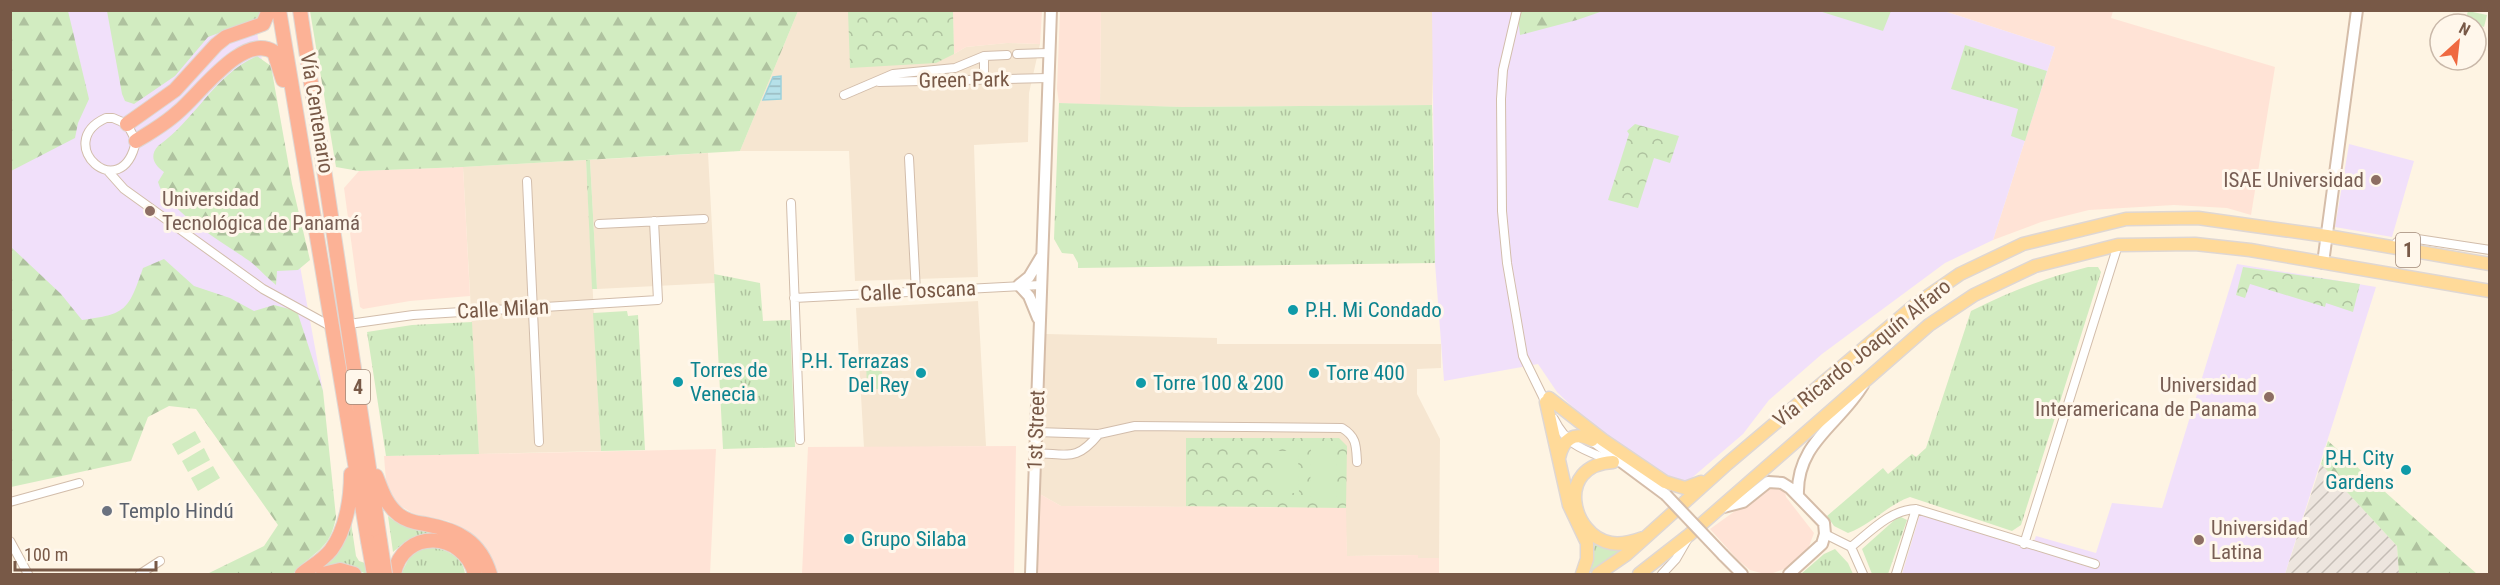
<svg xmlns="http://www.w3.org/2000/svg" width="2500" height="585" font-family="'Roboto Condensed',sans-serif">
<defs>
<pattern id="industrial-furrows" width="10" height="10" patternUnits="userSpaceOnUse" patternTransform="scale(1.5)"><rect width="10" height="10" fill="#ede5de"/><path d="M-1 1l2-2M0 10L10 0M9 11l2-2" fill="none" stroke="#c5bdb6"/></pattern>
<pattern id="grass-tufts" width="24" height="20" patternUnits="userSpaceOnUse" patternTransform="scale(1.5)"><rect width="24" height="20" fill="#d2ecc1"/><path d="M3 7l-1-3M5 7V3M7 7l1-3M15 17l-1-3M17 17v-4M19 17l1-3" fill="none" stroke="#afc29f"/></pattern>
<pattern id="forest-firs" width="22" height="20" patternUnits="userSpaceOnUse" patternTransform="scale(1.5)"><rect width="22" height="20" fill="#d2ecc1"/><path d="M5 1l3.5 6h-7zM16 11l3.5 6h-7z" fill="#afc29f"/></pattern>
<pattern id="park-crowns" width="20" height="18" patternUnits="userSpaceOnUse" patternTransform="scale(1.5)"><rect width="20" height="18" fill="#d2ecc1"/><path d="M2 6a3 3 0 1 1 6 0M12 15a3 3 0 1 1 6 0" fill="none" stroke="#afc29f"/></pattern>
<pattern id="water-rules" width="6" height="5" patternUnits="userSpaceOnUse" patternTransform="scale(1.5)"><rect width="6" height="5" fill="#b6e1e9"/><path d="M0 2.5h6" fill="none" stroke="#99b9bf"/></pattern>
</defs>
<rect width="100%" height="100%" fill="#fef4e3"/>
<path fill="#f6e6d1" d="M 798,11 L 953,11 L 954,54 L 966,47 L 1007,43 L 1040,44 L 1029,93 L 1028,142 L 974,145 L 978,277 L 855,281 L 849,151 L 740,151 Z
M 1101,11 L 1435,11 L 1432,105 L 1182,107 L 1100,105 Z
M 708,153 L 715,283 L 597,289 L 590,160 Z
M 586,160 L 601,451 L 479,454 L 463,167 Z
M 978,301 L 986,446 L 864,448 L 856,308 Z
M 1046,334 L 1217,338 L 1217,344 L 1441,344 L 1441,368 L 1417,369 L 1417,394 L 1440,439 L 1439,558 L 1417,558 L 1417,555 L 1347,556 L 1345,508 L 1061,506 L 1038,493 Z"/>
<path fill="#ffe3d6" d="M 953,11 L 1042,11 L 1040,44 L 1007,43 L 966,47 L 954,54 Z
M 1060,11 L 1101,11 L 1100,105 L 1059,103 L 1057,89 Z
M 1944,11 L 2113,11 L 2111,18 L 2275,67 L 2251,215 L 2227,208 L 2174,205 L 2089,210 L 2041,222 L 1993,240 L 2055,47 Z
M 463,167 L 470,296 L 410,301 L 363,309 L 360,307 L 344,188 L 359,171 Z
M 1016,446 L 1014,574 L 802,574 L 808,447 Z
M 716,449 L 710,574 L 496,574 L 490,558 L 475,536 L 448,521 L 414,514 L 397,504 L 391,494 L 386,481 L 384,456 Z
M 1767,488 L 1780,489 L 1785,492 L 1786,497 L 1814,533 L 1808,549 L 1787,568 L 1773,573 L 1761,573 L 1750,570 L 1738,560 L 1710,529 Z
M 1038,493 L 1061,506 L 1346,508 L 1347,556 L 1418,555 L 1418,558 L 1439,558 L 1439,574 L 1034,574 Z"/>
<path fill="url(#industrial-furrows)" d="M 2321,464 L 2397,546 L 2399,574 L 2285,574 Z"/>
<path fill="#f1e0fa" d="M 11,11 L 253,11 L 323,391 L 275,412 L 156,369 L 11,458 Z
M 1432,11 L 1944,11 L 2055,47 L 1993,240 L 1945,263 L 1822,354 L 1769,400 L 1743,434 L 1687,482 L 1667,475 L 1597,430 L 1557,392 L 1538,364 L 1444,381 L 1435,263 Z
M 2349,144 L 2414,161 L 2392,237 L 2335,227 Z
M 2237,264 L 2376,287 L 2285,574 L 1902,574 L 1920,514 L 2032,546 L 2036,536 L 2096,553 L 2112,503 L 2162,508 Z"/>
<path fill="url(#grass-tufts)" d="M 1965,45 L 2047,71 L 2025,141 L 2011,136 L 2018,109 L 1951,89 Z
M 1059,103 L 1182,107 L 1432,105 L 1435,263 L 1078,268 L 1078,263 L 1073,254 L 1062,253 L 1054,239 Z
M 586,160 L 590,160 L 597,289 L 592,289 Z
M 2088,267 L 2098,267 L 2101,272 L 2021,525 L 2012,531 L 1910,497 C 1887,505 1871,525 1848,533 L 1834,526 L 1827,516 L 1883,468 L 1888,474 L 1912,454 L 1916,457 L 1926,448 L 1971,311 C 2010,291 2045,278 2088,267 Z
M 714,274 L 760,283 L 763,321 L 790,320 L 795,447 L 723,449 Z
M 627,311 L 628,316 L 638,315 L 645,450 L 601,451 L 593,313 Z
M 472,322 L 479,454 L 386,456 L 367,332 L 412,325 Z
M 349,509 L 356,556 L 359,561 L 365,563 L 367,574 L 340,564 L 323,567 Z
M 388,516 C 396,523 405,525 414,527 C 452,534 468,537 484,574 L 478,574 L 477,567 L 421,537 L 406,541 L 393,552 Z
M 1899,516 L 1907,520 L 1888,574 L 1872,574 L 1862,549 Z
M 1587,538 L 1604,548 L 1624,548 L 1587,574 Z
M 429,546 C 446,550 463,555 465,574 L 401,574 L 411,554 Z
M 1835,549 L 1848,563 L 1853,574 L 1801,574 L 1824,554 Z"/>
<path fill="url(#forest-firs)" d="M 11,10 L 68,11 L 89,99 L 78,123 L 75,138 L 11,171 Z
M 107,11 L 262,11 L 257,19 L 208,37 L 175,76 L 134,104 L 125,101 L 122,94 Z
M 310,11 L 310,10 L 798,11 L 740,151 L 463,167 L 359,171 L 336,167 Z
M 1521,11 L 1603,11 L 1577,20 L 1520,35 L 1518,17 Z
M 257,56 L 271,66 L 292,184 L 310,260 L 298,270 L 277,271 L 276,285 C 266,277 258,267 248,260 C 225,244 164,208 158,182 L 164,172 C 154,165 149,156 158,146 C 196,119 215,74 257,56 Z
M 10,246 L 61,294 L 82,320 C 126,314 128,311 143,268 L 164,259 L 194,286 L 230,298 L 254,311 L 274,305 L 297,311 L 323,391 L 336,517 C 330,551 313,551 293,574 L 207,574 L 264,546 L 278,525 L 196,409 L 169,406 L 148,417 L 131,461 L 11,487 Z
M 2328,441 L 2477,574 L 2399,574 L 2397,546 L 2321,464 Z"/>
<path fill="url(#park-crowns)" d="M 848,11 L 953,11 L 954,54 L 936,63 L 850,68 Z
M 1635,124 L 1679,136 L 1670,163 L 1654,158 L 1638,208 L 1608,200 L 1629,134 L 1627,131 Z
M 2243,267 L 2360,284 L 2353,312 L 2326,303 L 2325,307 L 2250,284 L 2245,298 L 2236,295 Z
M 1186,438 L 1339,438 L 1347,446 L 1346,508 L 1186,506 Z"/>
<path fill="#d2ecc1" d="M 1819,11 L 1891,11 L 1883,31 Z
M 2468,11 L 2487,15 L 2484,27 L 2465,21 Z
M 881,359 L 883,389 L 867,389 L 866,360 Z
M 195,431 L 201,442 L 178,455 L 172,444 Z
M 1311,446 L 1337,446 L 1336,499 L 1310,499 Z
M 204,448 L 210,460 L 188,472 L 182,461 Z
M 1275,451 L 1298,451 L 1299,493 L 1275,493 Z
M 213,466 L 220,478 L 198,491 L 191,478 Z"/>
<path fill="url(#water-rules)" stroke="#9cd1db" stroke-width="1.5" d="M 781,76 L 781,99 L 763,100 L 773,77 Z"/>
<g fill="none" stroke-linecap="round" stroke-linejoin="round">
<g stroke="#d2bdab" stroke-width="10">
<path id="street" d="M 1517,10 L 1503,70 L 1501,99 L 1502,211 L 1507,263 L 1523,356 L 1547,405
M 1017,54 L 1049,53
M 984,56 L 984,79
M 879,82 L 1049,78
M 844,95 L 893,74 L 955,68 L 984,56 L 1007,55
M 106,118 L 113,118 L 127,124 L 136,141 C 122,208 51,143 106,118 Z
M 909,158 L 916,292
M 108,171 L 124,189 L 263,289 L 332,327
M 527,181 L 539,442
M 791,203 L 800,440
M 599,224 L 704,219
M 2393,248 L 2397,242 L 2411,238 L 2490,250
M 794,298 L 1041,285
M 349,324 L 413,315 L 658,300 L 654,221
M 1554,419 C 1568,447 1585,450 1612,461
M 1036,432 L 1099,434 L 1135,426 L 1342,428 C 1357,437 1356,446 1357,462
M 1035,453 C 1069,454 1076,462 1099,434
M 10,502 L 79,483
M 1825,534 L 1851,547 L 1863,574
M 10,541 L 28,574
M 2024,544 L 2118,245
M 1851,547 C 1871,531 1890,510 1916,509 L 2095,564
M 140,574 L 160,561
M 1662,574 L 1676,559 L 1687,540
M 1896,574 L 1916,509"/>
</g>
<g stroke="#d5bda9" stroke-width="14">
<path id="secondary" d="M 2323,263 L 2357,10
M 1038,318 L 1029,296 L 1019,285 L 1029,277 L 1041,257
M 1592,440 L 1666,495
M 1798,495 C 1796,443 1840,424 1863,385
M 1720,508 L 1743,502 L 1768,482 L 1782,483 L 1790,488 L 1824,523 L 1825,534 L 1822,544 L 1789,574
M 1723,555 L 1742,574
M 1031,574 L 1051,10"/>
</g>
<g stroke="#dfd7d3" stroke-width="15">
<path id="primary" d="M 1549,398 L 1603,440 L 1665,482 L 1685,488 L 1701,482
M 1546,402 L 1569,505 L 1587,543 L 1587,559 L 1582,574
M 1559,458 C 1563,439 1574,431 1592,440
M 1613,462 C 1555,465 1571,536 1611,543 C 1622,545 1632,542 1643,538
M 1598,574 L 1627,554 L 1727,464 L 1915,305 L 1960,274 L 2023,244 L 2126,219 L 2198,218 L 2327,236 L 2490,264
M 1639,574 L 1689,535 L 1929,325 L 1974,295 L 2035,266 L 2118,245 L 2195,244 L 2250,250 L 2490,291"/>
</g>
<g stroke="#dfd7d3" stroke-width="16">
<path id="highway" d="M 279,10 L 368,541
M 300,10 L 380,541
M 127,124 L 175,90 L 216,45 L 226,37 L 263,24 L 269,10
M 136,141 C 151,132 165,124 178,112 C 200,94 243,32 274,52 L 283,80
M 376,476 C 382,491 386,505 399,515 C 407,521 416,523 425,524 C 458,530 480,541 490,574
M 302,574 C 312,566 323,560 331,550 C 346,530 351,499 351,474
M 323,574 L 340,570 L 354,574
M 394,574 C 403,528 463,531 475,574"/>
</g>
<use href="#street" stroke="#fff" stroke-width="8"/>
<use href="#secondary" stroke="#fff" stroke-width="10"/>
<use href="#primary" stroke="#ffda99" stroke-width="12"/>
<use href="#highway" stroke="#fcb296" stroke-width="14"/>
<g stroke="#d5bda9" stroke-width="14" stroke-linecap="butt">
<path id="secondary-bridge" d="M 1666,495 L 1723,555"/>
</g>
<g stroke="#dfd7d3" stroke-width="16" stroke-linecap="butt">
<path id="highway-bridge" d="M 368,541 L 374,574
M 380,541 L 385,574"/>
</g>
<use href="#secondary-bridge" stroke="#fff" stroke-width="10"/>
<use href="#highway-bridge" stroke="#fcb296" stroke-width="14"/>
</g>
<g fill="#8d6e63" stroke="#fff7eb" stroke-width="2">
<circle cx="2376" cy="180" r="6"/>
<circle cx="150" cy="211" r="6"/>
<circle cx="2269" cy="397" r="6"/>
<circle cx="2199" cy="540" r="6"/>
</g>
<g fill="#0f9aa8" stroke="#fff7eb" stroke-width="2">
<circle cx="1293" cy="310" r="6"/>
<circle cx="921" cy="373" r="6"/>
<circle cx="1314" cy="373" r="6"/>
<circle cx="678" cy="382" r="6"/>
<circle cx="1141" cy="383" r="6"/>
<circle cx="2406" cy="470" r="6"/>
<circle cx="849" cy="539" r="6"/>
</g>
<circle fill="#6b7280" stroke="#fff7eb" stroke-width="2" cx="107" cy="511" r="6"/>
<g text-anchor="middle" stroke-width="6" stroke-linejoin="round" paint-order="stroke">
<g fill="#fff7eb" stroke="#a08878" stroke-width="1.5">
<rect x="2396" y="233" width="24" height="34" rx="4.5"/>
<rect x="346" y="370" width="24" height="34" rx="4.5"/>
</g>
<g font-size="20" font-weight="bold" fill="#785947">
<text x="2408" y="257">1</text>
<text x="358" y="394">4</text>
</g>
<g font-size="21" fill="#785947" stroke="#fff7eb">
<text transform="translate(964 80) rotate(-1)" y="7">Green Park</text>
<text transform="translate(317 113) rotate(81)" y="7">Vía Centenario</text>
<text transform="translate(918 291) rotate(-3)" y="7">Calle Toscana</text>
<text transform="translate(503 309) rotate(-3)" y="7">Calle Milan</text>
<text transform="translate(1862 353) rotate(-39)" y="7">Vía Ricardo Joaquín Alfaro</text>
<text transform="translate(1036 430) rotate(-88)" y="7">1st Street</text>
</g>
<g font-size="21" fill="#785e54" stroke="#fff7eb" text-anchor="end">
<text x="2364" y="187">ISAE Universidad</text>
<text x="162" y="206" text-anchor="start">Universidad<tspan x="162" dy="24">Tecnológica de Panamá</tspan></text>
<text x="2257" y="392">Universidad<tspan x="2257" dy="24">Interamericana de Panama</tspan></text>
<text x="2211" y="535" text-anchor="start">Universidad<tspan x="2211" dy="24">Latina</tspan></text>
</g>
<g font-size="21" fill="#0d838f" stroke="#fff7eb" text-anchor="start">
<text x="1305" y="317">P.H. Mi Condado</text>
<text x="909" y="368" text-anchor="end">P.H. Terrazas<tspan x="909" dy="24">Del Rey</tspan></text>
<text x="690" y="377">Torres de<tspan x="690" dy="24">Venecia</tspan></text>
<text x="1326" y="380">Torre 400</text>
<text x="1153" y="390">Torre 100 &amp; 200</text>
<text x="2394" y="465" text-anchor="end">P.H. City<tspan x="2394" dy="24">Gardens</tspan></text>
<text x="861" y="546">Grupo Silaba</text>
</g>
<g font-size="21" fill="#5b616d" stroke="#fff7eb" text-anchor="start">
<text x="119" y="518">Templo Hindú</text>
</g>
</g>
<rect width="2500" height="585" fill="none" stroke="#785947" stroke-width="24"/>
<g transform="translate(2458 42) rotate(27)"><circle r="28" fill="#fff7eb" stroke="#c9b8a9" stroke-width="1.5"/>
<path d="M0-4.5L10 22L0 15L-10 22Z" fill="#ef6941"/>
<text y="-9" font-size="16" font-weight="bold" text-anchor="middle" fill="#785947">N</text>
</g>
<path d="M15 561v9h141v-9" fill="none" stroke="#785947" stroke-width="3"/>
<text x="24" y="561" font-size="18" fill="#785947" stroke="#fff7eb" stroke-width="4.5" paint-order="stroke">100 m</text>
</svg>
